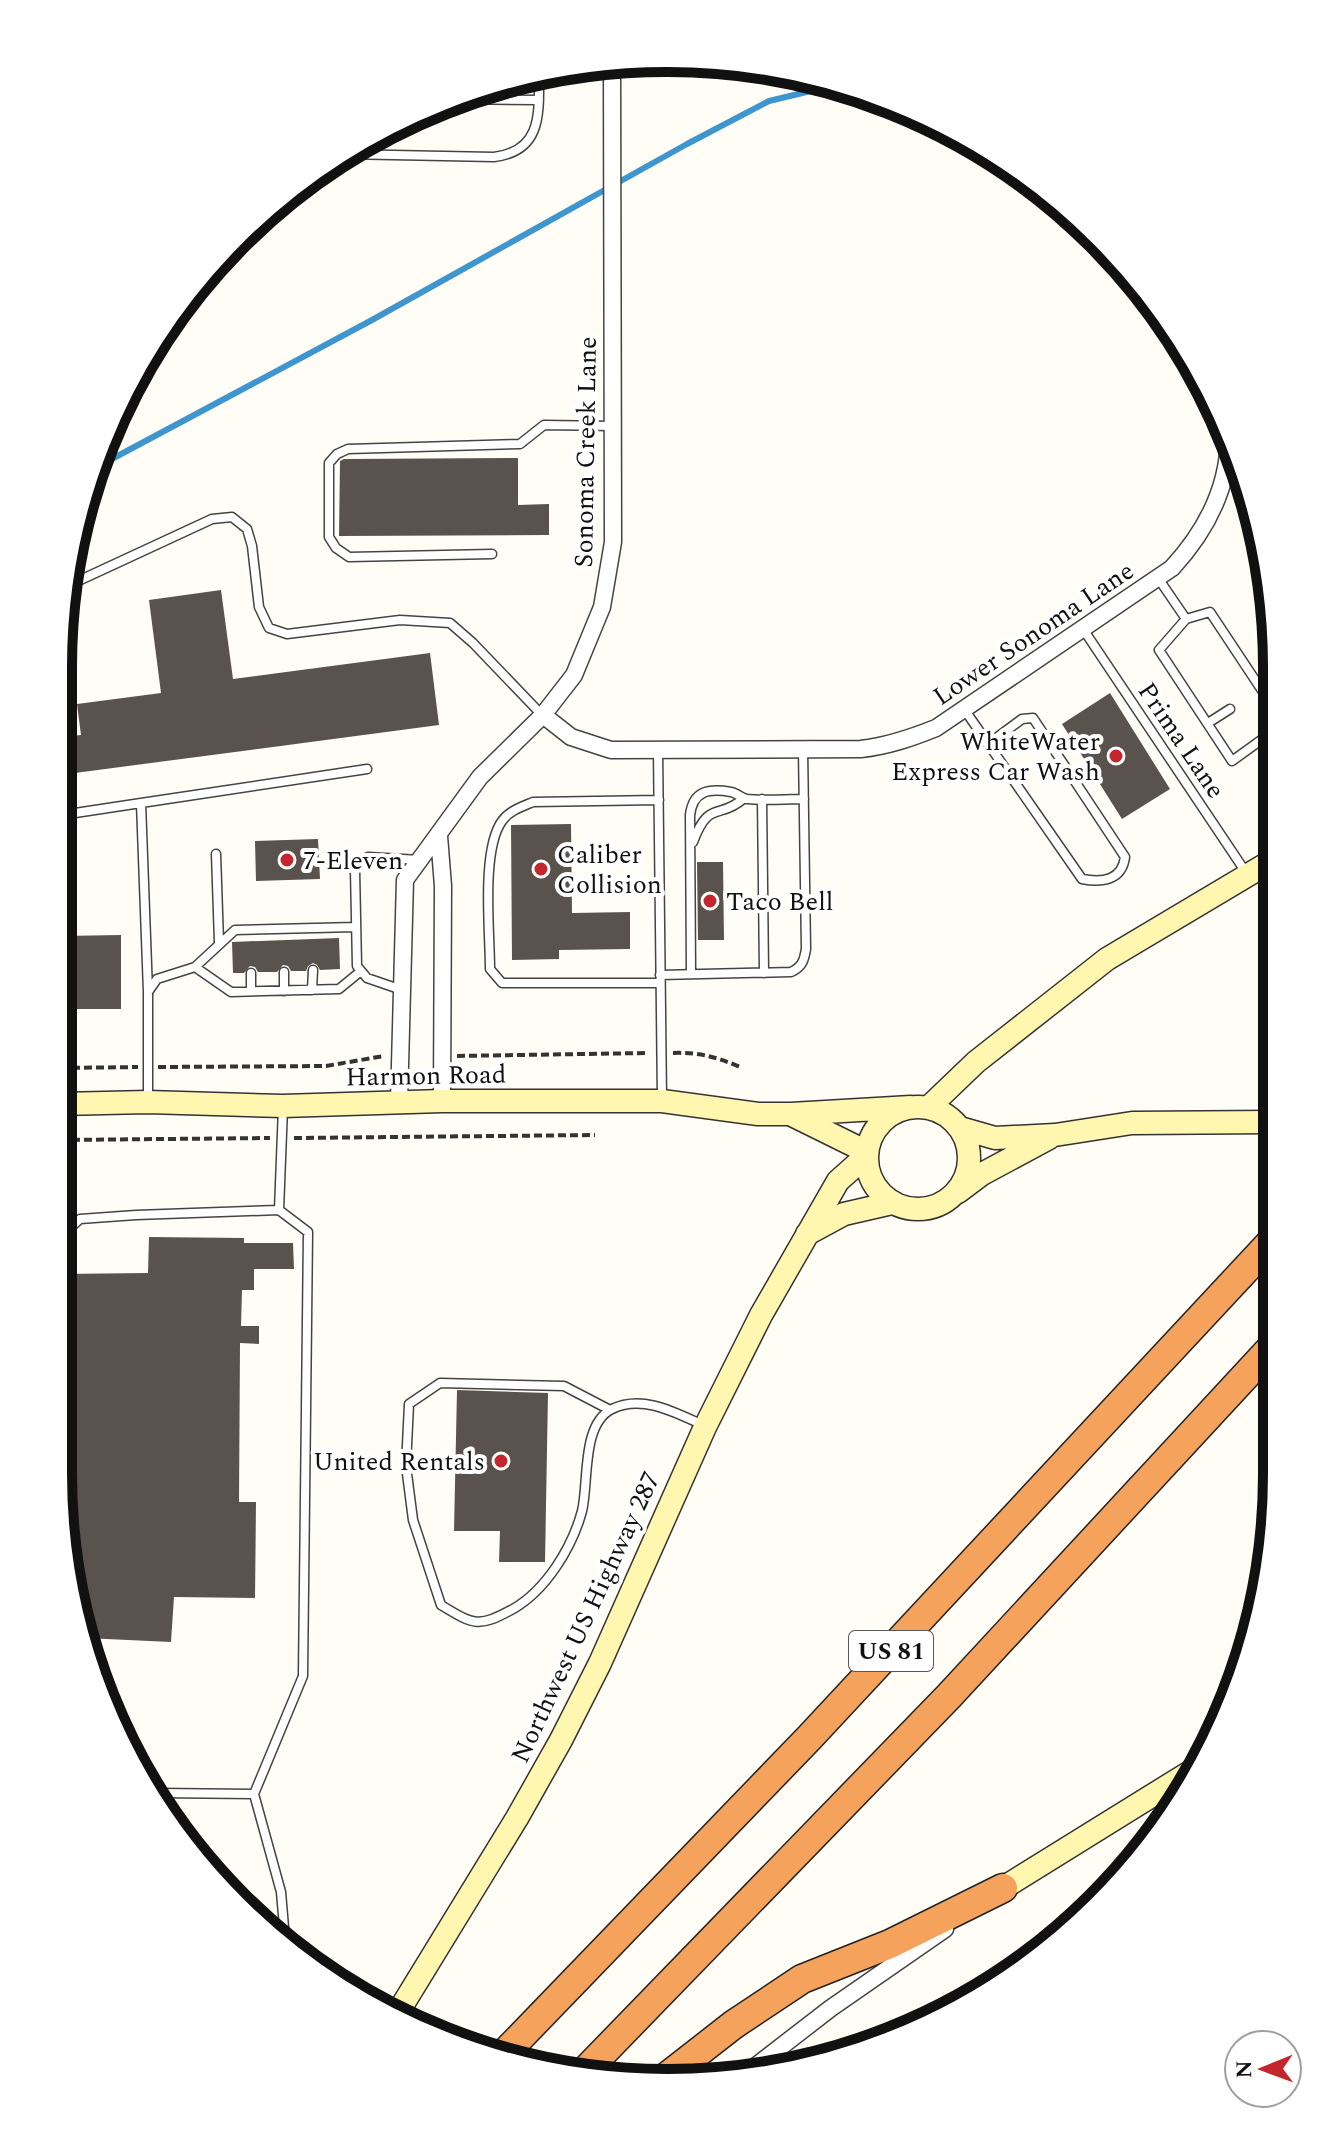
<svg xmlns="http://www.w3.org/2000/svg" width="1335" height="2141" font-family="Spectral,serif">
<rect width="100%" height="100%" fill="#fffdf5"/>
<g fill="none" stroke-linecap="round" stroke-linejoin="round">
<path stroke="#3f96cf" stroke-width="6" d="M 95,468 L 372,320 L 687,144 L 769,101 L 840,84"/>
</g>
<path fill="#5a524d" d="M 518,458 L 518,505 L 549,504 L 549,535 L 339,536 L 340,461 L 344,459 Z
M 221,590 L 233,679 L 430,653 L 439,725 L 75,773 L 71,736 L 81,735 L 77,704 L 161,693 L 149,600 Z
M 1110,693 L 1170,789 L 1122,819 L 1062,724 Z
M 571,824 L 572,913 L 630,912 L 630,949 L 559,950 L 559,959 L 512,960 L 511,825 Z
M 318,839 L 320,879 L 256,881 L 255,841 Z
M 697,862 L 723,862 L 724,940 L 698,940 Z
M 121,935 L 121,1009 L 61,1009 L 61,936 Z
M 339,938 L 340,969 L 320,970 L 317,965 L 313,963 L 308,966 L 306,971 L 291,971 L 288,966 L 283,965 L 277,972 L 258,972 L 255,967 L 250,966 L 244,973 L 233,973 L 232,942 Z
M 149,1237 L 244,1238 L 244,1243 L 293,1243 L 294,1269 L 254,1269 L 254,1290 L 242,1290 L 241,1326 L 259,1326 L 259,1344 L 240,1343 L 239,1502 L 256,1502 L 255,1598 L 174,1597 L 171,1642 L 85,1638 L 58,1474 L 59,1274 L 148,1273 Z
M 457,1390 L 548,1393 L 545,1562 L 499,1562 L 500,1531 L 454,1531 Z"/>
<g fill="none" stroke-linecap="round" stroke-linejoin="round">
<g stroke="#444" stroke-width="11">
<path id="lane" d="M 453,99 L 539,100
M 342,154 L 494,157 C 542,151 539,114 539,75
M 492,554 L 349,557 L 336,548 L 329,537 L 329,463 L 337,454 L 348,449 L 520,444 L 544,425 L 613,426
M 1158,578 L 1186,619
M 63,588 L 212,519 L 232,517 L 247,529 L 252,546 L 259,607 L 269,628 L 287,634 L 400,620 L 450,623 L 473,643 L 542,715
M 1083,629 L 1247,874
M 964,709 L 1082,879 C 1103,883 1122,880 1125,857 L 1033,718 L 1022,719 L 988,744
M 1208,723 L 1230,709
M 1275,730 L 1232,761 L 1159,650 L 1186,619 L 1210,612 L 1275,710
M 658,750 L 662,1100
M 762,799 L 764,973
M 659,800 L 533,802 C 521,807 509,811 502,821 C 481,850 490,932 490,969 L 502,983 L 660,983
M 62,815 L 141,803
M 693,842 C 709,799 719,820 743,799
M 216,854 L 219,942
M 195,967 L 231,992 L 339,989 L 361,971
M 284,972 L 284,991
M 251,973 L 251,991
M 691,974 L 690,815 C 693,791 708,788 731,792 C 737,793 741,798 747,799 C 766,801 785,799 804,799
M 660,975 L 791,972 C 802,967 804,961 806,949 L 803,749
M 312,990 L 313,970
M 402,990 L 367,978 L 357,966 L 355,870 L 368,857 L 420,860
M 148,992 L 141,803 L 367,769
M 148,1101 L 148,992 L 157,979 L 195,967 L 235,930 L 355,927
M 59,1238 L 80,1219 L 136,1215 L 279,1210
M 610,1410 L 564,1386 L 440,1383 L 409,1404 L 406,1466 L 413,1520 L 441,1605 C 474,1625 478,1628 513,1609 C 546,1590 572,1548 582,1511 C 589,1483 581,1424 612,1409 C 643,1394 676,1413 705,1426
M 156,1793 L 254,1794 L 303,1676 L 308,1232 L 279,1210 L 283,1107
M 254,1794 L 281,1892 L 285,1939"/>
</g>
<g stroke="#444" stroke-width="19">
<path id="street" d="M 543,715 L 571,737 L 611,750 L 861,749 C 888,746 911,738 936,728 L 1172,568 C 1206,531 1229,487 1229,436
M 439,836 L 443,886 L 442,1101
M 399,1102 L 405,880 L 480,777 L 543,715 L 574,675 L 602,607 L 613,542 L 612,62
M 752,2069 L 831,2008 L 945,1929"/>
</g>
<g stroke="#333" stroke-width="25">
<path id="secondary" d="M 60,1104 L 148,1102 L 283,1106 L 442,1101 L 662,1101 L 758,1114 L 791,1114 L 911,1107
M867 1158a51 51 0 1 1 102 0a51 51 0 1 1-102 0Z
M 928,1108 L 976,1062 L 1107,959 L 1275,859
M 792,1115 L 867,1152
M 960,1128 L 995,1138 L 1055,1135 L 1132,1123 L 1274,1122
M 958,1192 L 982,1174 L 1049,1138
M 807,1234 L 844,1214 L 892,1203
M 1003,1888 L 1195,1769
M 397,2014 L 517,1818 L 561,1740 L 600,1663 L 705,1427 L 761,1315 L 838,1181 L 866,1156"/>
</g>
<g stroke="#222" stroke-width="31">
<path id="highway" d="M 502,2056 L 809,1738 L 1273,1240
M 586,2070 L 949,1696 L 1273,1346
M 660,2082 L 733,2025 L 802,1979 L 890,1944 L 1003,1888"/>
</g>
<path stroke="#333" stroke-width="4" stroke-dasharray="8 4" stroke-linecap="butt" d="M 673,1053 C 698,1052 717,1057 740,1067
M 457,1056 L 648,1053
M 158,1067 L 326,1066 L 384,1056
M 60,1068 L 138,1067
M 294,1138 L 595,1135
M 60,1140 L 270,1138"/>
<use href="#lane" stroke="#fff" stroke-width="8"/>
<use href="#street" stroke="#fff" stroke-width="16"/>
<use href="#secondary" stroke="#fff6b0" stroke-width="22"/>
<use href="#highway" stroke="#f5a25d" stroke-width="28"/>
</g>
<g fill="#c4262e" stroke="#fff" stroke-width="3">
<circle cx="1116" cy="756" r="8"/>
<circle cx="287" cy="860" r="8"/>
<circle cx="541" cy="869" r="8"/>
<circle cx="710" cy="901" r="8"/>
<circle cx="501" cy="1461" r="8"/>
</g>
<g text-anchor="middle" stroke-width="8" stroke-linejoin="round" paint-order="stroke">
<rect fill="#fff" stroke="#585858" stroke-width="2" x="849" y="1631" width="84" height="40" rx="6"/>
<g font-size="24" font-weight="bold" fill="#111">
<text x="891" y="1659">US 81</text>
</g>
<g font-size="26" fill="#111" stroke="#fff">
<text transform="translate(585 452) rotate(-89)" y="9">Sonoma Creek Lane</text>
<text transform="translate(1033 633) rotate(-34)" y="9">Lower Sonoma Lane</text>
<text transform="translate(1182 740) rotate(56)" y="9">Prima Lane</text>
<text transform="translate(426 1075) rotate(-1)" y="9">Harmon Road</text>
<text transform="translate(585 1617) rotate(-65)" y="9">Northwest US Highway 287</text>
</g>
<g font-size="26" fill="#111" stroke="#fff" text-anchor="start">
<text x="1100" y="750" text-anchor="end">WhiteWater<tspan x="1100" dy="30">Express Car Wash</tspan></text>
<text x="557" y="863">Caliber<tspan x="557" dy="30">Collision</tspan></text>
<text x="303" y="869">7-Eleven</text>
<text x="726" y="910">Taco Bell</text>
<text x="485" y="1470" text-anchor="end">United Rentals</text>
</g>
</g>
<path d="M0 0H1335V2141H0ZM667 72H668A595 595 0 0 1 1263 667V1474A595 595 0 0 1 668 2069H667A595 595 0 0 1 72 1474V667A595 595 0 0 1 667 72Z" fill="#fff" fill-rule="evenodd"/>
<path fill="none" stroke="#111" stroke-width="10" d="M667 72H668A595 595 0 0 1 1263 667V1474A595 595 0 0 1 668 2069H667A595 595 0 0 1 72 1474V667A595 595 0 0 1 667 72Z"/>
<g transform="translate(1263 2069) rotate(269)"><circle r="38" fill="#ffffff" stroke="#a0a0a0" stroke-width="2"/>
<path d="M0-6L14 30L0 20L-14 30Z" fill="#c4262e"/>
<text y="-12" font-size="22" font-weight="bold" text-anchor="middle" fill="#111111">N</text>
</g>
</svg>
